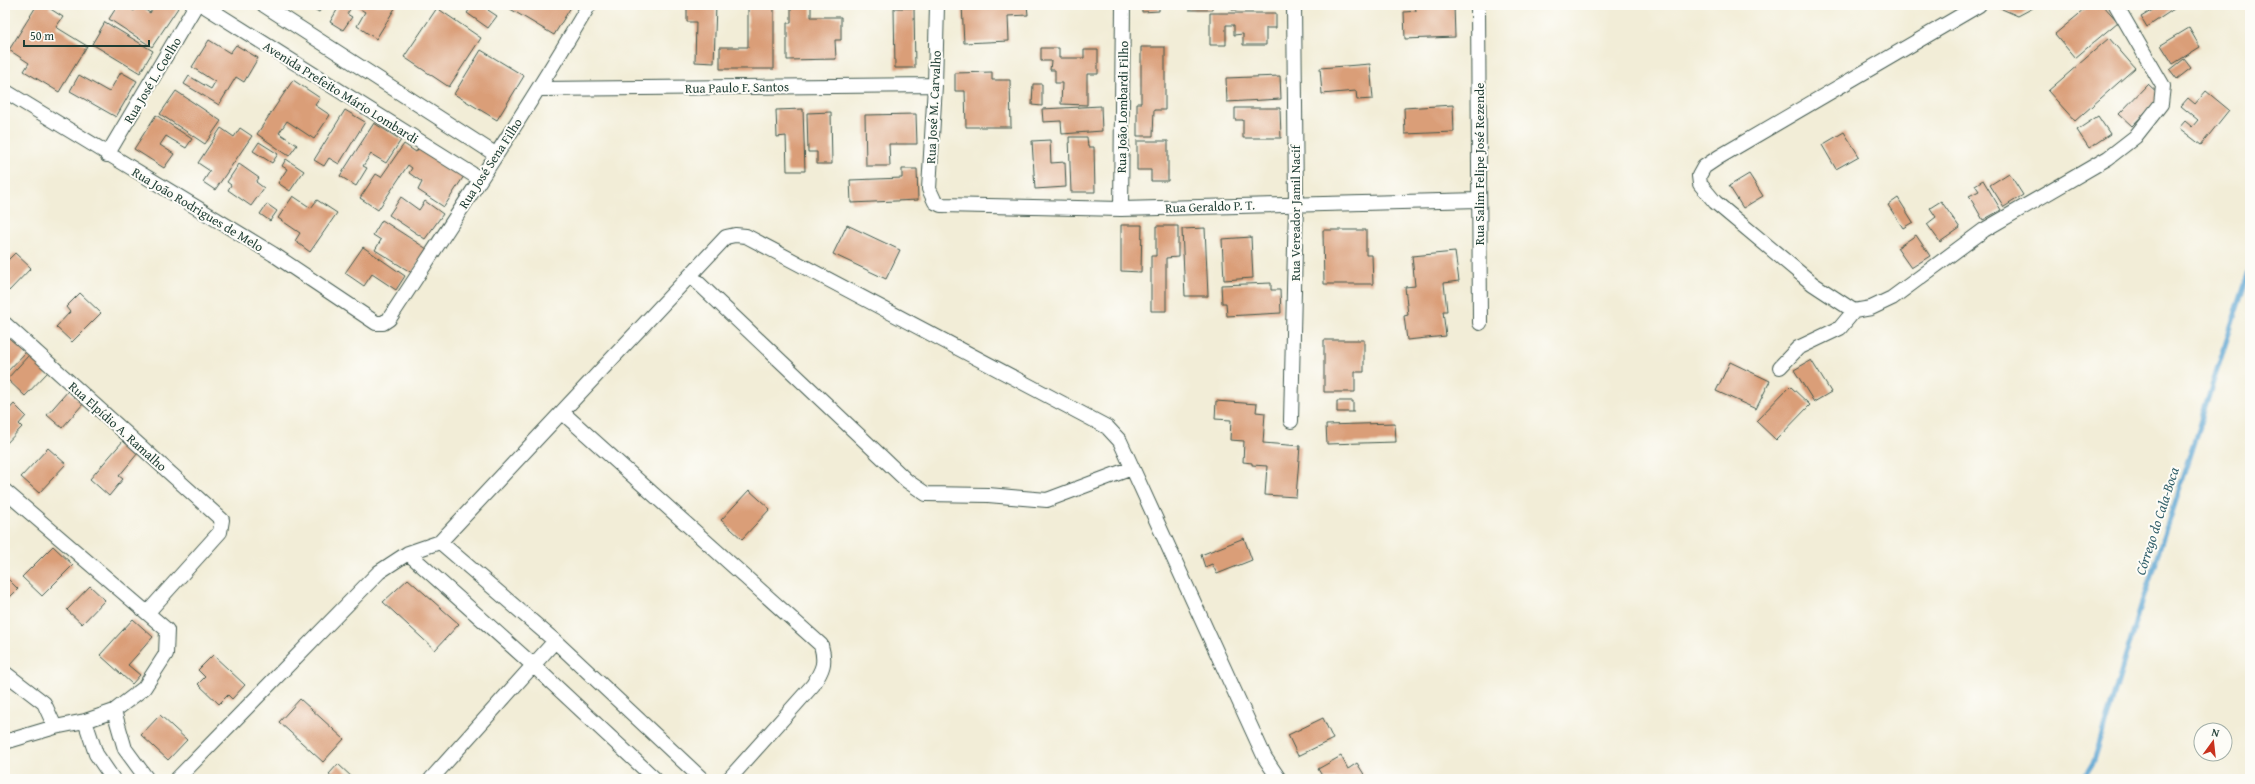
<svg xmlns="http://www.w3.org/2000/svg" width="2255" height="784" font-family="'Gentium Book Plus',serif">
<rect width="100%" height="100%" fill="#fdfcf7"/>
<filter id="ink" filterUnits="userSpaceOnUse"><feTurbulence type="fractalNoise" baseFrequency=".025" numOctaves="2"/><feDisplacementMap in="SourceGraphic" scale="8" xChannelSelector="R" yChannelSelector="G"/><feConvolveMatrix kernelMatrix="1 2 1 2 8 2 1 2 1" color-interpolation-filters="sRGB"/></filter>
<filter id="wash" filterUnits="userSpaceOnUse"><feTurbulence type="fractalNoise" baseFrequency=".012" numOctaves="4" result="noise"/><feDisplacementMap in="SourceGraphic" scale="16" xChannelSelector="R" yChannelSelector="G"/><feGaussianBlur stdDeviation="0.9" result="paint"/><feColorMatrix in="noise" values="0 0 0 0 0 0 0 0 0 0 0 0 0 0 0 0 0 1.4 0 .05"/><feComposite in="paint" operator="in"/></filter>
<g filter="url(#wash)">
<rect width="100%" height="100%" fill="#f2edd7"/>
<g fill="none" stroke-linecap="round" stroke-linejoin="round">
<path stroke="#59a3d0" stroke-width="5" d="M 2083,779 L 2094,761 L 2140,609 L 2250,268"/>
</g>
<g id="blocks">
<path fill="#da9e78" d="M 37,5 L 51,5 L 49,8 L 63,17 L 56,27 L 87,46 L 59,92 L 24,71 L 29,63 L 9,50 Z
M 118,5 L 126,5 L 134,11 L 138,5 L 150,13 L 155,5 L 180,5 L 152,47 L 109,19 Z
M 307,5 L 324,5 L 319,12 Z
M 340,5 L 353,5 L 347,14 L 352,17 L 343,30 L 330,22 Z
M 354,5 L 397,5 L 376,39 L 357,26 L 365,12 Z
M 473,5 L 492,5 L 488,10 L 497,16 L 488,28 L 467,13 Z
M 508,5 L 543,7 L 569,5 L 571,7 L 554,35 L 507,7 Z
M 687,5 L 716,5 L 714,63 L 695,62 L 696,22 L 687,22 Z
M 748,5 L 774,5 L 774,69 L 720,69 L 720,47 L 748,47 Z
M 791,5 L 811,5 L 811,17 L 841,17 L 841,40 L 835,40 L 836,59 L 787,60 L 787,23 L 791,23 Z
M 962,5 L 1027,5 L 1028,15 L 1008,16 L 1009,41 L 964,43 Z
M 1142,5 L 1159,5 L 1159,11 L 1142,12 Z
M 1189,5 L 1212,5 L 1212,10 L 1189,10 Z
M 1231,5 L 1272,5 L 1272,8 L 1232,10 Z
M 1415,5 L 1454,5 L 1455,37 L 1405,39 L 1404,12 L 1416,11 Z
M 2000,5 L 2031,5 L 2033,8 L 2018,16 L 2002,9 Z
M 2090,5 L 2103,5 L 2118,22 L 2075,58 L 2055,34 Z
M 2161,5 L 2171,5 L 2174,9 L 2147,27 L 2141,17 Z
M 437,8 L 481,38 L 449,87 L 404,57 Z
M 894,8 L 914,8 L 915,68 L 895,68 Z
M 1210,13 L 1276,13 L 1276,28 L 1266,28 L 1266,45 L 1243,45 L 1243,34 L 1234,35 L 1234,25 L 1226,25 L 1226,45 L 1210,45 Z
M 105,22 L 153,51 L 140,73 L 92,44 Z
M 2189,28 L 2200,47 L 2173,64 L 2161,45 Z
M 2109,38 L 2135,68 L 2075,121 L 2048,91 Z
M 209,40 L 230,53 L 236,45 L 258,58 L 244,82 L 236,77 L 219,105 L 184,84 L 189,76 L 211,89 L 215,82 L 192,67 Z
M 1141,47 L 1165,47 L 1165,110 L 1154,110 L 1153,136 L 1137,136 L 1137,103 L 1141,103 Z
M 1041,48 L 1059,48 L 1059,58 L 1084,58 L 1084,50 L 1098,50 L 1098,74 L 1087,74 L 1087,105 L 1061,104 L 1062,83 L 1055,83 L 1055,70 L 1050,70 L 1051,61 L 1041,61 Z
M 481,50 L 524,76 L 497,120 L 454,94 Z
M 2184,59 L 2191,68 L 2177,79 L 2170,70 Z
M 1370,64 L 1373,99 L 1357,100 L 1356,91 L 1322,94 L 1320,68 Z
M 121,72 L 137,81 L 116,117 L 70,91 L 79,75 L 109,92 Z
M 992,72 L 992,80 L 1010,80 L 1011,127 L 966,127 L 965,91 L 955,91 L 955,73 Z
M 1280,76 L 1281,99 L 1227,102 L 1226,78 Z
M 293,80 L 320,98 L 315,105 L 330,115 L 314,139 L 287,121 L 279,133 L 297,145 L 289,156 L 257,134 Z
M 1033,84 L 1042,84 L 1042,106 L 1032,105 Z
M 2148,84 L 2161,96 L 2132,126 L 2119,114 Z
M 176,91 L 221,121 L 205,144 L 160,114 Z
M 2206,91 L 2229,110 L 2201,145 L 2179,128 L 2185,121 L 2192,127 L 2198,120 L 2181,106 L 2188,98 L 2195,104 Z
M 1453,105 L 1454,132 L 1405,134 L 1404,108 Z
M 1101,106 L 1102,131 L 1062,134 L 1061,121 L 1043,122 L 1042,109 Z
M 1235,108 L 1280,108 L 1281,138 L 1243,138 L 1243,120 L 1235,120 Z
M 803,109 L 805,171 L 787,171 L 786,136 L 777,137 L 776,110 Z
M 345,110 L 365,122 L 339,164 L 329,158 L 324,166 L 314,160 Z
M 831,112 L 832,164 L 817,164 L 817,152 L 808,152 L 807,113 Z
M 916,114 L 917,144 L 889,144 L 890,166 L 866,166 L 865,115 Z
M 156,115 L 192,139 L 186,148 L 166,136 L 160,145 L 174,154 L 164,168 L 134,149 Z
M 2098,116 L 2110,134 L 2089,148 L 2077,130 Z
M 374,123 L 401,140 L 386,163 L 371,154 L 363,166 L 367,168 L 356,186 L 340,176 Z
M 221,128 L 234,137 L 240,128 L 252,136 L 215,190 L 203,182 L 210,171 L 198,163 Z
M 1844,132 L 1859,156 L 1836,169 L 1822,145 Z
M 1069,137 L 1087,137 L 1088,147 L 1094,147 L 1095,192 L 1071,192 Z
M 1050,140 L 1051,163 L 1065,162 L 1066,187 L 1035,189 L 1032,141 Z
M 1137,141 L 1168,141 L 1168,181 L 1151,181 L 1151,170 L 1137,170 Z
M 259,142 L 278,154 L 272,163 L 253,151 Z
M 404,144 L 416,152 L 419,147 L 464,176 L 444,207 L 418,190 L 422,182 L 409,173 L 412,168 L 408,165 L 378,210 L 360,198 L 376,174 L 381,177 Z
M 286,159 L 304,171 L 290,191 L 278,183 L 287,169 L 282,166 Z
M 239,164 L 259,178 L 256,182 L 264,188 L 251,206 L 228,190 L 231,185 L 227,182 Z
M 902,169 L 917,169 L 918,200 L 851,203 L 850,180 L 902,178 Z
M 2009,173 L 2023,195 L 2004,207 L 1990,185 Z
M 1749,174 L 1763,196 L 1743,208 L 1729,186 Z
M 1983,180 L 2001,210 L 1983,220 L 1969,196 L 1979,191 L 1975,185 Z
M 293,196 L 311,208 L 317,200 L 337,213 L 310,252 L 295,241 L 300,233 L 278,218 Z
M 401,197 L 419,210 L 425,201 L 443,214 L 425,239 L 389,215 Z
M 1898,198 L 1913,222 L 1903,228 L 1888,205 Z
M 1941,201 L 1960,228 L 1940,242 L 1927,224 L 1936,217 L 1930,208 Z
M 267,204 L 277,211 L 270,221 L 260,214 Z
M 382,220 L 427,249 L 412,273 L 375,250 L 381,240 L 373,235 Z
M 847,225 L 900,250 L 886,279 L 833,254 Z
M 1121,225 L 1142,225 L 1141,272 L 1121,271 Z
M 1156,226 L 1178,226 L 1178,257 L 1166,258 L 1166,311 L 1151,311 L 1151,256 L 1156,256 Z
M 1205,228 L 1208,296 L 1185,296 L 1182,229 Z
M 1323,230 L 1366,230 L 1366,255 L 1372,255 L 1373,284 L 1324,284 Z
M 1916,235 L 1930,256 L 1911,268 L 1897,248 Z
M 1251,237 L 1253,278 L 1224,280 L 1222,239 Z
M 363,247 L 405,276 L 396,290 L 372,274 L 364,286 L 345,273 Z
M 1455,252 L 1459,281 L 1444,283 L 1447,311 L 1443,311 L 1446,336 L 1407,340 L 1404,316 L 1408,315 L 1405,287 L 1415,286 L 1412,256 Z
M 15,253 L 31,268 L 9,291 L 5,286 L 5,263 Z
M 1271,283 L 1271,290 L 1280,290 L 1281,313 L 1227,316 L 1226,303 L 1222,303 L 1221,285 Z
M 80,293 L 101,313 L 72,342 L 56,327 L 70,312 L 66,307 Z
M 10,334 L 27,351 L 5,374 L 5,339 Z
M 1324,340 L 1364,340 L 1364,372 L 1355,372 L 1355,392 L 1324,392 Z
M 29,355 L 48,372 L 25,396 L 7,379 Z
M 1811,360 L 1831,392 L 1814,402 L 1794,370 Z
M 1730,362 L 1770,381 L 1756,409 L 1716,391 Z
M 1790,386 L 1810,405 L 1776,440 L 1756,421 Z
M 68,391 L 83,404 L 62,428 L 47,415 Z
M 1216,401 L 1257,404 L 1256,412 L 1265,413 L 1263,443 L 1300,446 L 1296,497 L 1265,495 L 1267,466 L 1252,465 L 1252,463 L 1243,462 L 1244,441 L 1230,440 L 1231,420 L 1215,419 Z
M 1337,401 L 1353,401 L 1353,412 L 1337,412 Z
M 14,404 L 26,416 L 19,424 L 22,427 L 5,445 L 5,414 Z
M 1395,423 L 1396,442 L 1327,444 L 1326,425 Z
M 123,441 L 138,453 L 119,476 L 123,479 L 109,496 L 90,479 Z
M 48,448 L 66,464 L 39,493 L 21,477 Z
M 749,490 L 770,509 L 742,539 L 721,520 Z
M 1244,538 L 1252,560 L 1217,574 L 1212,564 L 1205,567 L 1201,555 Z
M 53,546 L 73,565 L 42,596 L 22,577 Z
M 5,576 L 18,589 L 5,602 Z
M 408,579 L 459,624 L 435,650 L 383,602 Z
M 90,586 L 105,600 L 82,624 L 67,610 Z
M 133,619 L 153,637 L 128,665 L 140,675 L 132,684 L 100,655 Z
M 213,655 L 245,685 L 232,699 L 228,695 L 219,704 L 198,684 L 205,677 L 198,670 Z
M 300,699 L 344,739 L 323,762 L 279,722 Z
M 160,715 L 187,740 L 168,760 L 141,735 Z
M 1323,718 L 1333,739 L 1298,756 L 1288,735 Z
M 1341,756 L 1348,769 L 1357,763 L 1365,776 L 1360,779 L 1324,779 L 1318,769 Z
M 338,764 L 354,779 L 335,779 L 329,774 Z"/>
</g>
</g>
<g filter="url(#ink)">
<use href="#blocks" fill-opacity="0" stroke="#3f574c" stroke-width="1"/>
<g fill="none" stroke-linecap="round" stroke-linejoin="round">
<g stroke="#3f574c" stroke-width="16">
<path id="minor" d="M 203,5 L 480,179
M 264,5 L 495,154
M 937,5 L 935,85 L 929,189 L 935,202 L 941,205 L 1121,209 L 1479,200
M 1478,5 L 1480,323
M 539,89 L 935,85
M 5,91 L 273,254 L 376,323 L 383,323 L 389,319 C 457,215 526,112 589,5
M 107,155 L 196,5
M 1121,209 L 1123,5
M 691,276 L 907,481 L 926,494 L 988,495 L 1047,500 L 1132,468
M 1854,311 L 1813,284 L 1715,202 L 1700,184 L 1699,176 L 1704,167 L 1719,157 L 1979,5
M 5,324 L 222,520 L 220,532 L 148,612
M 1780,367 L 1798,348 L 1840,328 L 1854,311 L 1871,308 L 1892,298 L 1984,230 L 2108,158 L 2135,137 L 2161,104 L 2163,86 L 2116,5
M 563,413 L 821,645 C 826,663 823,669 813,685 L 729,779
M 1291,421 L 1296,203 L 1294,5
M 5,491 L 167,630 L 166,654 L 144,688 L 114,711 L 85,721 L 55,727 L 5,742
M 440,542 L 555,641 L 702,779
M 408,553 L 534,666 L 655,779
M 5,673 L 44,703 L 55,727
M 114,711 L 125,749 L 147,779
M 85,721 L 96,754 L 113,779
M 177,779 L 379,572 L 408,553 L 440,542 L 726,237 L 735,235 L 746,236 L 1107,427 L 1120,441 L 1265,758 L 1279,779
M 431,779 L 555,641"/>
</g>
<use href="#minor" stroke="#fff" stroke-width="14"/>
</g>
</g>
<g text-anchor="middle" stroke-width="4" stroke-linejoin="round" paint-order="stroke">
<g font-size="13" fill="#1f3d34" stroke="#fdfcf7">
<text transform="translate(152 80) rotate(-59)" y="5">Rua José L. Coelho</text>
<text transform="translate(737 87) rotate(-1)" y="5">Rua Paulo F. Santos</text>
<text transform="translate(341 92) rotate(32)" y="5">Avenida Prefeito Mário Lombardi</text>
<text transform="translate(933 107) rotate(-87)" y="5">Rua José M. Carvalho</text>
<text transform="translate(1122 107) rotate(-89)" y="5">Rua João Lombardi Filho</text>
<text transform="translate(490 163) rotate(-57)" y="5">Rua José Sena Filho</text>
<text transform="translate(1479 164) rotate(-90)" y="5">Rua Salim Felipe José Rezende</text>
<text transform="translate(1210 206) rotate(-2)" y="5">Rua Geraldo P. T.</text>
<text transform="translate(198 209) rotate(31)" y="5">Rua João Rodrigues de Melo</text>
<text transform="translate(1295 213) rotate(-90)" y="5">Rua Vereador Jamil Nacif</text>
<text transform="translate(118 426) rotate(42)" y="5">Rua Elpídio A. Ramalho</text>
</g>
<g font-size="14" font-style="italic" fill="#33616b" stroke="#fdfcf7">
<text transform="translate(2157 521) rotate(-72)" y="5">Córrego do Cala-Boca</text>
</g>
</g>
<rect width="2255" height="784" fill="none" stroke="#fdfcf7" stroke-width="20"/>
<g transform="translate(2213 742) rotate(15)"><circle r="19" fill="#fdfcf7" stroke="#a4b0a9"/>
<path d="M0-3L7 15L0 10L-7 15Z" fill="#c8321e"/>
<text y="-6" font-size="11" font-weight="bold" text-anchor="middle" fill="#1f3d34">N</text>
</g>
<path d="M24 40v6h125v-6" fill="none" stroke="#1f3d34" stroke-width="2"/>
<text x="30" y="40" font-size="12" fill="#1f3d34" stroke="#fdfcf7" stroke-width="3" paint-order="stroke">50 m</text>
</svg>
